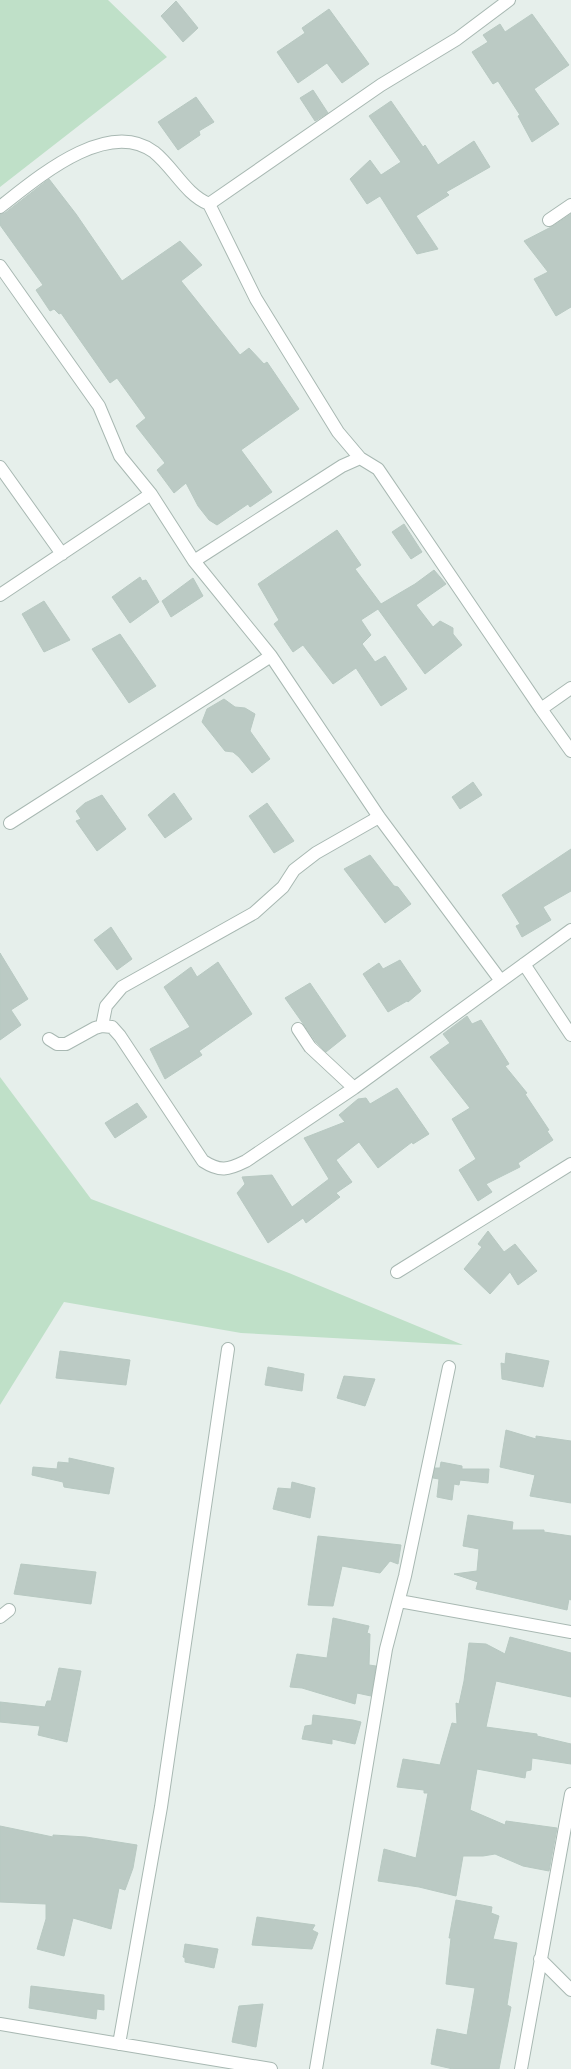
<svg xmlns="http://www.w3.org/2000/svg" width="571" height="2069" font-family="'Space Grotesk',sans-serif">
<rect width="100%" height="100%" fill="#e6efeb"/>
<path fill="#bfe0c8" d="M 0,0 L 108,0 L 167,57 L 0,187 Z
M 0,1077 L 91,1199 L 289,1273 L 463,1345 L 241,1333 L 64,1302 L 0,1405 Z"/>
<path fill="#bbcac4" stroke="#b8c9c2" d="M 176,1 L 198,28 L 183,42 L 161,16 Z
M 329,9 L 369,64 L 342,83 L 327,63 L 298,83 L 277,52 L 305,33 L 302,28 Z
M 532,14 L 569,65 L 534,89 L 559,124 L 532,142 L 518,116 L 520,115 L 498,81 L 493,84 L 472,52 L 488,42 L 483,35 L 500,24 L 505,32 Z
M 313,90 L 328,113 L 315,121 L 300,98 Z
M 196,97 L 214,122 L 199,131 L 200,135 L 178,150 L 158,122 Z
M 391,101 L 423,147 L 425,145 L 438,165 L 474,141 L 490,167 L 446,192 L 449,195 L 416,216 L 438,249 L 417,254 L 380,196 L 367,204 L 350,179 L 370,160 L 381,175 L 401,162 L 369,116 Z
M 49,179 L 76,214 L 122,281 L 180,241 L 202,265 L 181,281 L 240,355 L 249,348 L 264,364 L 267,362 L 299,409 L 241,450 L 272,492 L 250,507 L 248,504 L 217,525 L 209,520 L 198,506 L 186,483 L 174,493 L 157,470 L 165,463 L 136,426 L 146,418 L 117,378 L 110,383 L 61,313 L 59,314 L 54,309 L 50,311 L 36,290 L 43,285 L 0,225 L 0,214 L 5,213 Z
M 571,214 L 571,307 L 556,316 L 534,279 L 548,272 L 524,241 L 553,226 Z
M 404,524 L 422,552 L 411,559 L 392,532 Z
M 337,530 L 361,565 L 355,569 L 381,604 L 415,584 L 434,570 L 446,584 L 416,605 L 433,627 L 440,621 L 453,628 L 453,634 L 462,645 L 425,674 L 378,609 L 361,620 L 371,635 L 362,644 L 375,662 L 385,656 L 407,689 L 381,706 L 356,668 L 333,684 L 303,645 L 293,652 L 274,624 L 279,620 L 258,584 Z
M 140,577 L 142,581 L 146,580 L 159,602 L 130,623 L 112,597 Z
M 193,578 L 203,596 L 171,617 L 162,601 Z
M 44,601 L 70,640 L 44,652 L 22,614 Z
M 120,634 L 156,686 L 129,703 L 92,649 Z
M 224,699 L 235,707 L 245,708 L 255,714 L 250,731 L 270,759 L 252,773 L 239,757 L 233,752 L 225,751 L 202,722 L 207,709 Z
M 473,782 L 482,795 L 460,809 L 452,797 Z
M 174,793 L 192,819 L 165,838 L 148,815 Z
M 102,795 L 126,829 L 97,851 L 76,821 L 81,819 L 76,811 L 85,803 Z
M 267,803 L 294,841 L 274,853 L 249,816 Z
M 571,849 L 571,891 L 543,907 L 551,920 L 522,937 L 516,926 L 520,924 L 502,895 Z
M 370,855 L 394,886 L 398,887 L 411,904 L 385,923 L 344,869 Z
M 111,927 L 132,959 L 117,970 L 94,940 Z
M 0,953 L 28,999 L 11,1010 L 21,1025 L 0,1040 Z
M 400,960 L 421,991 L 408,1002 L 407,1001 L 388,1012 L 363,974 L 379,963 L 383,969 Z
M 218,962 L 252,1014 L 199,1051 L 202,1055 L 165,1079 L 150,1049 L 190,1027 L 164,987 L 191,967 L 197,977 Z
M 310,983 L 346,1036 L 326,1052 L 316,1042 L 285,998 Z
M 467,1016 L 472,1024 L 481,1020 L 509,1064 L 505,1066 L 527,1093 L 525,1094 L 549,1130 L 547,1131 L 553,1140 L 518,1163 L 520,1167 L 486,1184 L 492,1192 L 478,1201 L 459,1170 L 476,1159 L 452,1119 L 470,1108 L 430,1057 L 450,1043 L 443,1034 Z
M 397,1088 L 429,1134 L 413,1144 L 412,1142 L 378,1168 L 359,1142 L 336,1160 L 352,1182 L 336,1193 L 340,1197 L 306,1223 L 303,1218 L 268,1243 L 237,1193 L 245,1184 L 242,1177 L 272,1175 L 292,1207 L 329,1179 L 304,1138 L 345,1122 L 339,1115 L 358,1099 L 366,1098 L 370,1104 Z
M 137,1103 L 147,1117 L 115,1138 L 105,1123 Z
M 488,1231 L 504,1252 L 515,1244 L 537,1271 L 518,1285 L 510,1272 L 490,1294 L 464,1269 L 482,1247 L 478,1244 Z
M 60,1351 L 130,1360 L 126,1385 L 56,1378 Z
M 506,1353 L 549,1361 L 543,1387 L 502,1379 L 501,1363 L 505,1364 Z
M 268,1367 L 304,1374 L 302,1391 L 265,1385 Z
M 344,1376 L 375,1379 L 365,1406 L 337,1398 Z
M 506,1430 L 536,1439 L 536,1436 L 571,1441 L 571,1503 L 530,1496 L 535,1475 L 500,1467 Z
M 69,1458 L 114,1468 L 109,1494 L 64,1487 L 63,1482 L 32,1475 L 33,1467 L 57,1469 L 58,1462 L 69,1463 Z
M 441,1462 L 462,1466 L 462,1469 L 489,1469 L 488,1483 L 460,1480 L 459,1485 L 454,1484 L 452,1500 L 437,1497 L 439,1479 L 433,1478 L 435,1468 L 440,1468 Z
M 292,1482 L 315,1488 L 310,1518 L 273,1509 L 278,1488 L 291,1489 Z
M 468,1515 L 513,1522 L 512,1530 L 544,1530 L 544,1532 L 571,1536 L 571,1600 L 569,1599 L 567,1610 L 476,1589 L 478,1582 L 454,1574 L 477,1571 L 479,1549 L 463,1546 Z
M 318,1536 L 401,1545 L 398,1564 L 390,1561 L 380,1573 L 342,1566 L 333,1606 L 308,1605 Z
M 21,1564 L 96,1572 L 91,1604 L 14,1594 Z
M 333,1618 L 369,1626 L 367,1633 L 370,1634 L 369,1665 L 376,1666 L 371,1696 L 357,1693 L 355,1704 L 302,1688 L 290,1687 L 297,1654 L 327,1658 Z
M 510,1637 L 571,1653 L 571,1697 L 496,1681 L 486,1727 L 537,1734 L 537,1736 L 571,1744 L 571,1764 L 532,1758 L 531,1770 L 526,1771 L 525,1778 L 477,1769 L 470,1810 L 505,1825 L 506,1821 L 557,1828 L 549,1871 L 523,1866 L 495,1854 L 483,1856 L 463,1856 L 456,1896 L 419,1887 L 378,1881 L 384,1849 L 416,1858 L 428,1793 L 424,1793 L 424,1790 L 397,1787 L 403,1759 L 440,1765 L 452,1723 L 457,1724 L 456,1703 L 459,1704 L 464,1681 L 469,1643 L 486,1644 L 505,1654 Z
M 59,1668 L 81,1671 L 67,1742 L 38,1735 L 40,1726 L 0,1722 L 0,1702 L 45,1707 L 47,1701 L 51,1701 Z
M 313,1715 L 353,1720 L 361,1722 L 355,1744 L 332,1739 L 332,1744 L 302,1739 L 305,1726 L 312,1725 Z
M 0,1826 L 53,1837 L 53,1835 L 86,1837 L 137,1845 L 133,1868 L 125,1890 L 119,1888 L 111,1929 L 73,1918 L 64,1956 L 37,1949 L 46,1919 L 46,1904 L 0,1902 Z
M 456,1900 L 492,1907 L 491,1913 L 499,1916 L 493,1939 L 517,1943 L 507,2005 L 511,2007 L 499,2069 L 453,2069 L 431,2064 L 437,2029 L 467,2035 L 475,1988 L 446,1984 L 451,1938 L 449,1938 Z
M 257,1917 L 315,1925 L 312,1930 L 318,1933 L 312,1949 L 252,1945 Z
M 185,1944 L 218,1949 L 214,1968 L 185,1962 L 185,1958 L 183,1957 Z
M 31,1986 L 104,1995 L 104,2010 L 97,2009 L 96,2019 L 29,2008 Z
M 263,2004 L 256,2047 L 232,2042 L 239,2006 Z"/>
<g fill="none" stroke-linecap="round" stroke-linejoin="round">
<g stroke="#a8b8b2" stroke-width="14">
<path id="minor" d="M 209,204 L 381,85 L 457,39 L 509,0
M 0,207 C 36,179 107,117 154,152 C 174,168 185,194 209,204 L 256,299 L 338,432 L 360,458 L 378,469 L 541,709 L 571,751
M 549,220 L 571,205
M 0,266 L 99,406 L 120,456 L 151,494 L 194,561 L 271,656 L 379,817 L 501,981
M 0,467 L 62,554
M 194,561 L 342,466 L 360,458
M 0,595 L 151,494
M 541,709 L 571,688
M 10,823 L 271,656
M 524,964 L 571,1035
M 102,1026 L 106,1006 L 122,987 L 254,913 L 283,887 L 294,870 L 316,853 L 379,817
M 298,1029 L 310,1047 L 354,1088
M 49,1039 L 57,1044 L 66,1044 L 95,1028 L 102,1026 L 112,1027 L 120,1036 L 203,1161 C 220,1172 228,1170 246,1161 L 354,1088 L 571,930
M 397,1272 L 571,1164
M 399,1601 L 571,1632
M 0,1617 L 9,1610
M 540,1959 L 571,1990
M 0,2024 L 271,2069
M 119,2044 L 161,1807 L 228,1349
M 316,2069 L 386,1649 L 405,1576 L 449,1367
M 521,2069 L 571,1794"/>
</g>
<use href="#minor" stroke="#fff" stroke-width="12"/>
</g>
</svg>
